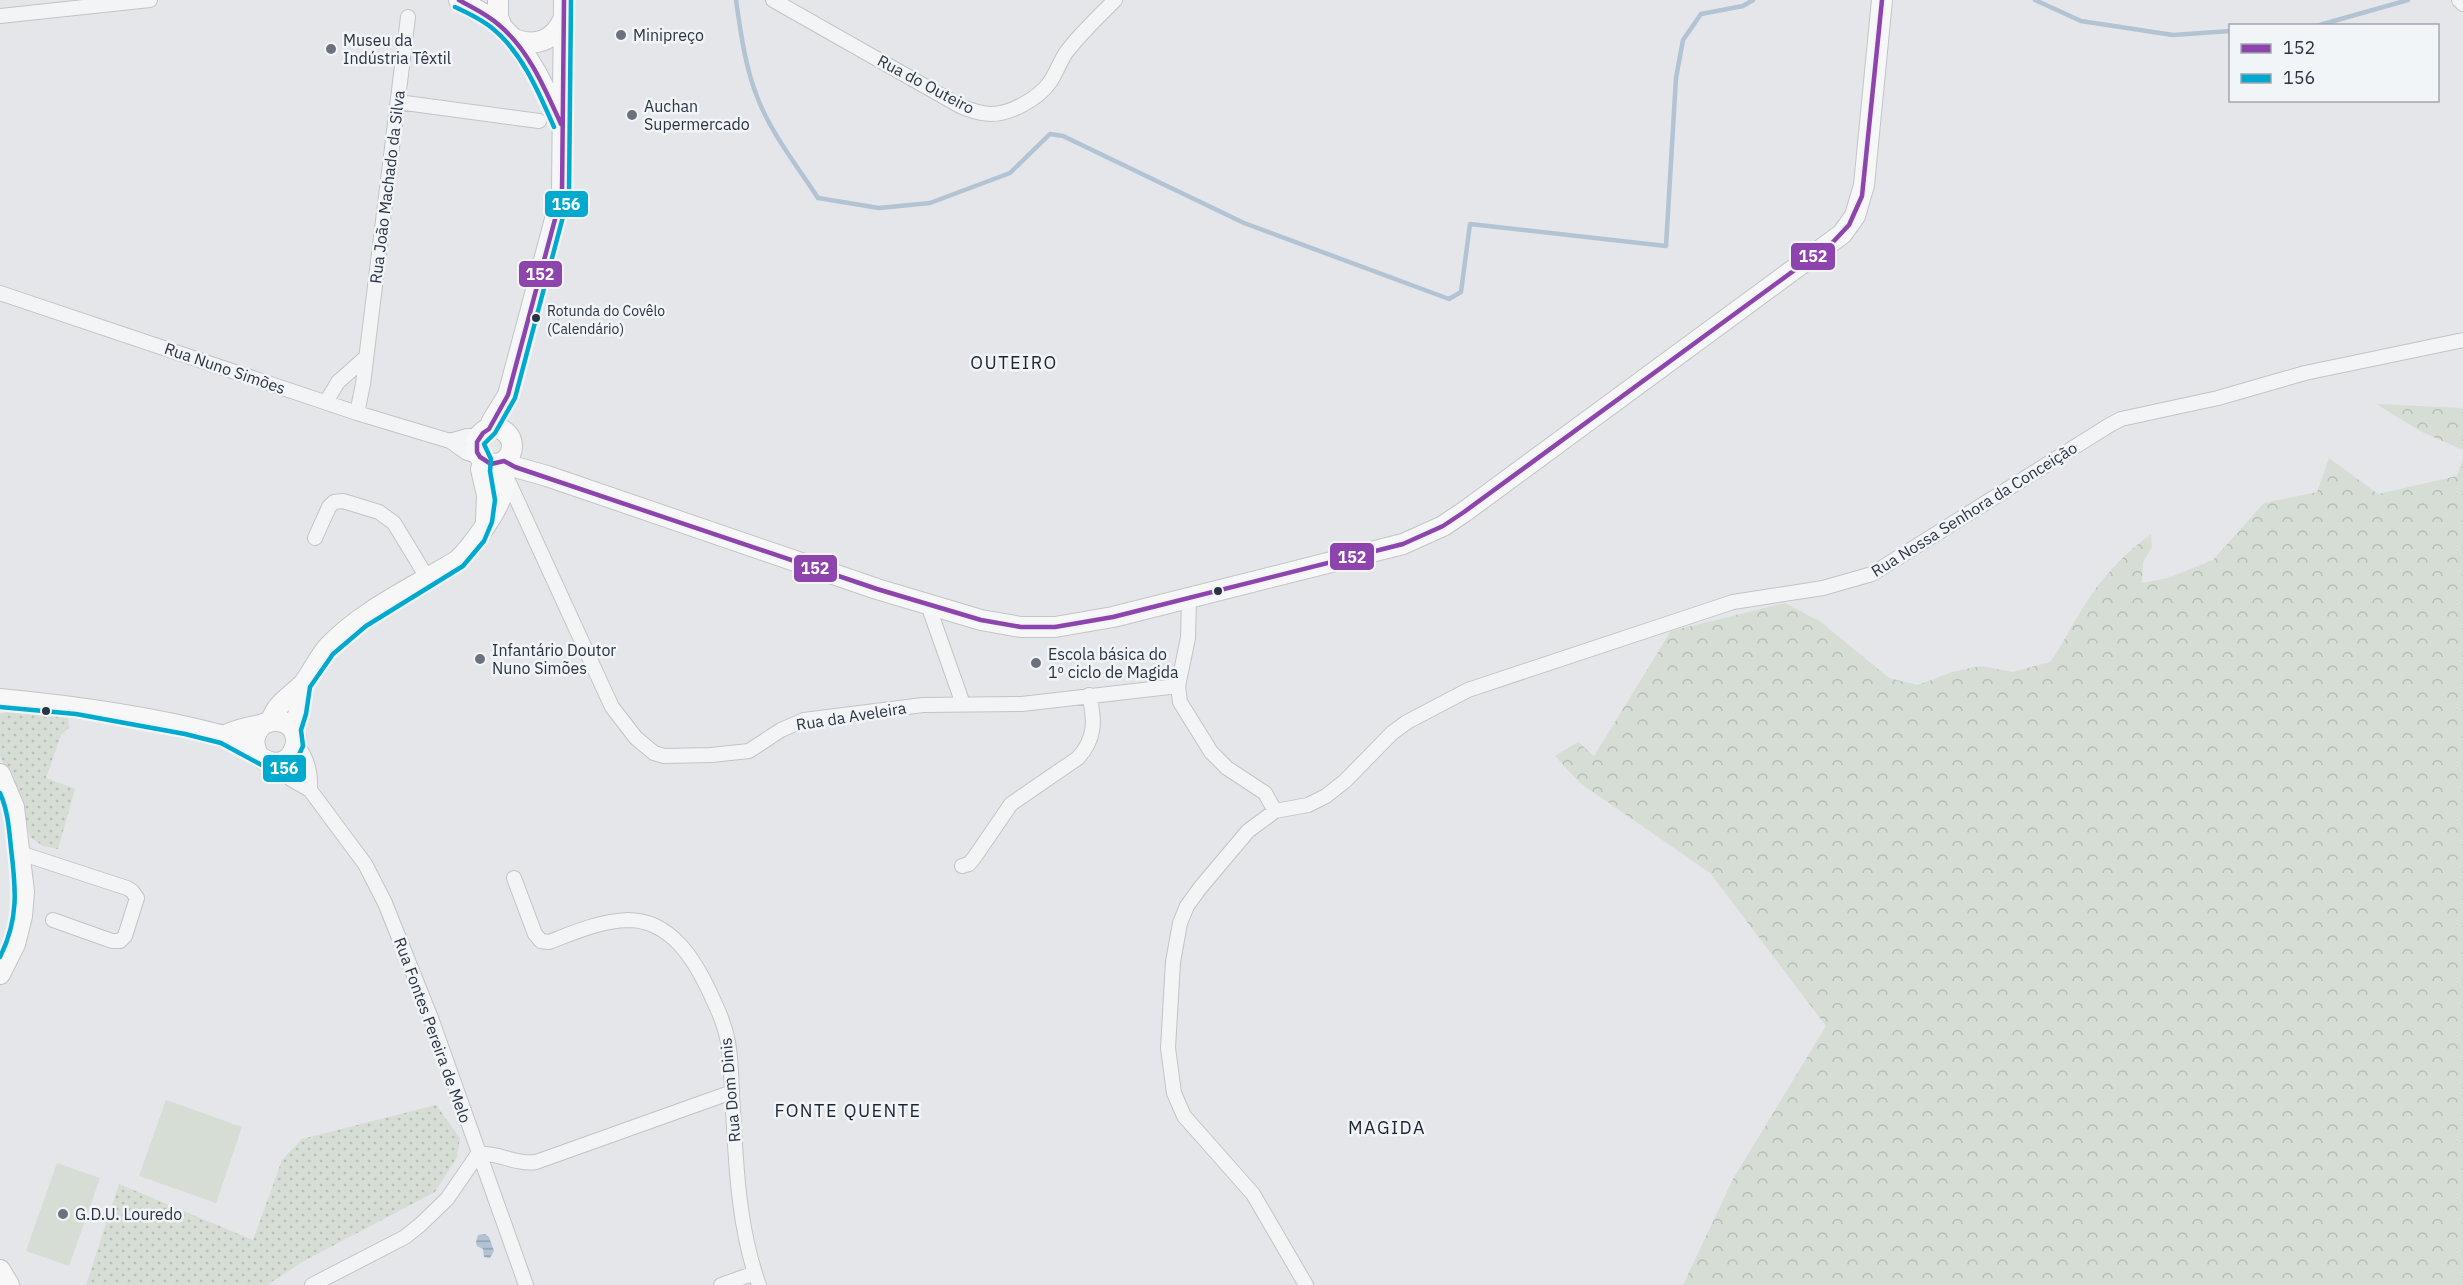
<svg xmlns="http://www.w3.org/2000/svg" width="2463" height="1285" font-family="'IBM Plex Sans',sans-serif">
<defs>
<pattern id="green-dots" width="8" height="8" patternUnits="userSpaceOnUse" patternTransform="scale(1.5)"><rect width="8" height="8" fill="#d5ddd4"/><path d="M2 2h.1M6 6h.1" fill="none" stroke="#b7beb7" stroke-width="1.8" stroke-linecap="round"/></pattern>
<pattern id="forest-crowns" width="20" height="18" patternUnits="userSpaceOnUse" patternTransform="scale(1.5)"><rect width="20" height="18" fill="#d5ddd4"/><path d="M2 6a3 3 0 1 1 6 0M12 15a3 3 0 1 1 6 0" fill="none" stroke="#b7beb7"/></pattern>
<pattern id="water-rules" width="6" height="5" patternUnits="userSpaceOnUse" patternTransform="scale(1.5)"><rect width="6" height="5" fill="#b2c3d4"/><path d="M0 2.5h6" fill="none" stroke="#919fae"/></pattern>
</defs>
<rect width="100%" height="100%" fill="#e4e6e9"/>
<path fill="url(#green-dots)" d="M 13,711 L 68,717 L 69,728 L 61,735 L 46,778 L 75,789 L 58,849 L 43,846 L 30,837 L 22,802 L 0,756 L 0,714 Z
M 436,1105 L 460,1138 L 457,1157 L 435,1192 L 302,1262 L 267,1285 L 86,1285 L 119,1184 L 253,1240 L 282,1160 L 302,1139 Z"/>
<path fill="url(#forest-crowns)" d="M 2376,404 L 2463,408 L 2463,450 L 2422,432 Z
M 2463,457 L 2463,1285 L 1683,1285 L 1733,1179 L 1826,1026 L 1710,873 L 1580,783 L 1555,756 L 1578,742 L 1594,756 L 1671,631 L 1785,603 L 1821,622 L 1889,678 L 1918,685 L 1952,672 L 1981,666 L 2013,672 L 2050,662 C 2063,644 2072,625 2084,606 C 2101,578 2125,553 2151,534 L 2152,547 L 2143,562 L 2142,583 L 2168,578 L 2213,560 L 2264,503 L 2317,492 L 2329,458 L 2378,494 L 2457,476 Z"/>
<path fill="#d5ddd4" d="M 166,1100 L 242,1127 L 216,1203 L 139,1176 Z
M 57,1163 L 100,1178 L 69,1266 L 26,1251 Z"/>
<path fill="url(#water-rules)" d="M 485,1234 L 489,1237 L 494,1251 L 490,1258 L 484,1257 L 483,1249 L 477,1246 L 476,1242 L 478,1235 Z"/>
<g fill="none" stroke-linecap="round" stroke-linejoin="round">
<path stroke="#b2c3d4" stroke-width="4.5" d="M 736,0 C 741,34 745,67 758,99 C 771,133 798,167 818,198 L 879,208 L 930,203 L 1010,173 L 1050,134 L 1063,136 L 1244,223 L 1449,299 L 1461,292 L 1470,224 L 1666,246 L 1676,78 L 1683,40 L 1701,14 L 1743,6 L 1753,0
M 2035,0 L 2081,21 L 2173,35 L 2230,31
M 2316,26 L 2408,0"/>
<g stroke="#c2c4c7" stroke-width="16">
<path id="street" d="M 773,0 L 960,106 C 970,110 980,114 991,114 C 1011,114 1039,98 1050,82 C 1057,72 1060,60 1068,50 C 1082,32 1099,16 1115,0
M 2459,0 L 2463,4
M 0,16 L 150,0
M 398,102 L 539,121
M 0,293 L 357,413 L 450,441 L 467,453 L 478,456
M 326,402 L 338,382 L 365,358
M 357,413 L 363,384 L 408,17
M 450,441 L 467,436 L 479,436
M 505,474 L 612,707 L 636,738 L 654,753 L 664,756 L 711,755 L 749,751 L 781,730 L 804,720 L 923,705 L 1022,704 L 1178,686
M 315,538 L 329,507 L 334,502 L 343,501 L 379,512 L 394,523 L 428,579
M 1189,599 L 1188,638 L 1178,686 L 1180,702 L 1211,752 L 1227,768 L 1265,793 L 1275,811 L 1248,831 L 1200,888 L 1187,906 L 1180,923 L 1173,962 L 1168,1048 L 1174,1093 L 1184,1116 L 1253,1194 L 1306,1285
M 928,605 L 963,704
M 296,744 C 307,757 311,773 310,790
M 274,763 L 291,779 L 310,790 L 365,864 L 385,903 L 431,1018 L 526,1285
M 1275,811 L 1308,805 L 1326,796 L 1345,781 L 1392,733 L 1407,722 L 1468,690 L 1733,602 L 1823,588 L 1872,574 L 2108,426 L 2121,419 L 2218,398 L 2305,373 L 2463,340
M 20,853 L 127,888 L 132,891 L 137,898 L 125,936 L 120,941 L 112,941 L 53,920
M 962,866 L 969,864 L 974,858 L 1011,804 L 1078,758 C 1096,738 1095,720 1089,695
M 514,878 L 535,934 L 541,941 L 549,942 C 575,932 600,921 628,920 C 671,920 695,960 711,995 C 718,1010 725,1025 728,1042 C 732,1064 731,1087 733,1110 C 736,1167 739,1231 759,1285
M 312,1285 L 405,1237 L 420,1225 L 447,1199 L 478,1154 C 499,1152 515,1165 536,1162 L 732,1092
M 721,1285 L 755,1273"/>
</g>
<g stroke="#c2c4c7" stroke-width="22">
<path id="secondary" d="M 459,0 C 473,8 490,16 502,27 C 530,54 545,89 561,123
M 498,0 L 498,17 L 502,27
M 512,38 C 535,48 554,41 564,18
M476 446a18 18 0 1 1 36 0a18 18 0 1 1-36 0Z
M 489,429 L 492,421 L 508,395 L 562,193 L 564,0
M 484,461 L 481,469 L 487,495 L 486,520
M 504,461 L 515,467 L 547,476 L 877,589 L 981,620 L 1021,627 L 1055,627 L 1113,617 L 1403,544 L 1443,526 L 1464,512 L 1842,234 L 1855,216 L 1864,185 L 1882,0
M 0,699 C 74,706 148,716 220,735 C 233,738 244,749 257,753
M 271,721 C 277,702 292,696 304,683 C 312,672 318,659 327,648 C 362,610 415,587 458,560 C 471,548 496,513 501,497 C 505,486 504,473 501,463
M 293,730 L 299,712 L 303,684
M 224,736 C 236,729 247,728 260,725 C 267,723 271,720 278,721 C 312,725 293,782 259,756 C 252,745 253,735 262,725
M 0,774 L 14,807 L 24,892 L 22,916 L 15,944 L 0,974
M 0,1270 L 9,1285"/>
</g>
<use href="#street" stroke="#f3f4f6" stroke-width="14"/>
<use href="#secondary" stroke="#f7f7f7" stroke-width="20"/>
<g stroke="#f2f5f8" stroke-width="9">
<path id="bus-1" d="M 459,0 C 473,8 487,14 499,25 C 529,50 545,89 561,124
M 564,0 L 562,193 L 508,395 L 489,429 L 483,433 L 477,442 L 477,452 L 480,457 L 491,464 L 504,461 L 515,467 L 877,589 L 981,620 L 1021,627 L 1055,627 L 1113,617 L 1403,544 L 1443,526 L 1464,512 L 1833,242 L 1849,225 L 1862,196 L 1882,0"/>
</g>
<g stroke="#f2f5f8" stroke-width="9">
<path id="bus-2" d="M 455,7 C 468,13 481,19 492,28 C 522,52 539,93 554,127
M 0,707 L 76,714 L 185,734 L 221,743 L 269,769 L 288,768 L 296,761 L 303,746 L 301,730 L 306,714 L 310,687 L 333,654 L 366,626 L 463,566 L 484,541 L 492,522 L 495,500 L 490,471 L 491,459 L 484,444 L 495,433 L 515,398 L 569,194 L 571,0
M 0,793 C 8,811 9,829 11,848 C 16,889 19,919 0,957"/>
</g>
<use href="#bus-1" stroke="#8e44ad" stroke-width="4.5"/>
<use href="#bus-2" stroke="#00a9ce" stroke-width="4.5"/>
</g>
<g fill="#6b727d" stroke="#f2f5f8" stroke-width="2">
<circle cx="621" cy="35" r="6"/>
<circle cx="331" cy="49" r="6"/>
<circle cx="632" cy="115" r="6"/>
<circle cx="480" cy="659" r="6"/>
<circle cx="1036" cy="663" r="6"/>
<circle cx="63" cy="1214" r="6"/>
</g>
<g fill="#2a3343" stroke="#f2f5f8" stroke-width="2">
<circle cx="536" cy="318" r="5"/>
<circle cx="1218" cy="591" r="5"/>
<circle cx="46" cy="711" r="5"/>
</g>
<g text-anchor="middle" stroke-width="5" stroke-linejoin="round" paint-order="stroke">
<g font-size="14" fill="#2a3343" stroke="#f2f5f8" text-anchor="start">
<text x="547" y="316">Rotunda do Covêlo<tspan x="547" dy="18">(Calendário)</tspan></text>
</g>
<g font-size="16" fill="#2a3343" stroke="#f2f5f8" text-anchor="start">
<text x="633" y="41">Minipreço</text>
<text x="343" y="46">Museu da<tspan x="343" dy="18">Indústria Têxtil</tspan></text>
<text x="644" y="112">Auchan<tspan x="644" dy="18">Supermercado</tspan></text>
<text x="492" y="656">Infantário Doutor<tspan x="492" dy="18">Nuno Simões</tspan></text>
<text x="1048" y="660">Escola básica do<tspan x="1048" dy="18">1º ciclo de Magida</tspan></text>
<text x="75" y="1220">G.D.U. Louredo</text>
</g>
<g font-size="16" fill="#2a3343" stroke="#f2f5f8">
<text transform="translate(926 84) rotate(28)" y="6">Rua do Outeiro</text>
<text transform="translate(387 187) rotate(-83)" y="6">Rua João Machado da Silva</text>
<text transform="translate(225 368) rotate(19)" y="6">Rua Nuno Simões</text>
<text transform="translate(1974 509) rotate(-32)" y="6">Rua Nossa Senhora da Conceição</text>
<text transform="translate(851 716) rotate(-9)" y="6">Rua da Aveleira</text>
<text transform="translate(433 1030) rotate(70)" y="6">Rua Fontes Pereira de Melo</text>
<text transform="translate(730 1090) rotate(-95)" y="6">Rua Dom Dinis</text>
</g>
<g font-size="18" letter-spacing="1.5" fill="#1c2434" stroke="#f2f5f8">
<text x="1014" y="369">OUTEIRO</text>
<text x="848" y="1117">FONTE QUENTE</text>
<text x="1387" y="1134">MAGIDA</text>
</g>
</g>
<g stroke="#f2f5f8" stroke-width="2">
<rect x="544" y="190" width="45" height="28" rx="6" fill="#00a9ce"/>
<rect x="1790" y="242" width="46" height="29" rx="6" fill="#8e44ad"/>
<rect x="518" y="260" width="45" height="28" rx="6" fill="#8e44ad"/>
<rect x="1329" y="542" width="46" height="29" rx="6" fill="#8e44ad"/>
<rect x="793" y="554" width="45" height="29" rx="6" fill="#8e44ad"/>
<rect x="262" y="754" width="45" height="29" rx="6" fill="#00a9ce"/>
</g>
<g font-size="16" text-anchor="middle" font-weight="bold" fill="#fff">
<text x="566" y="210">156</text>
<text x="1813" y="262">152</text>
<text x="540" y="280">152</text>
<text x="1352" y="563">152</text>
<text x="815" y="574">152</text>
<text x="284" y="774">156</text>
</g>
<rect x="2229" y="24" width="210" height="78" fill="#f2f5f8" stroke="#a2a7b0" stroke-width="1.5"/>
<rect x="2241" y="44" width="30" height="9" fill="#8e44ad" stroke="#a2a7b0" stroke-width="1.5"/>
<text x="2283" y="54" font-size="18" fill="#2a3343">152</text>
<rect x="2241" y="74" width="30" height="9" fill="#00a9ce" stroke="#a2a7b0" stroke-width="1.5"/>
<text x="2283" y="84" font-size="18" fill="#2a3343">156</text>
</svg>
